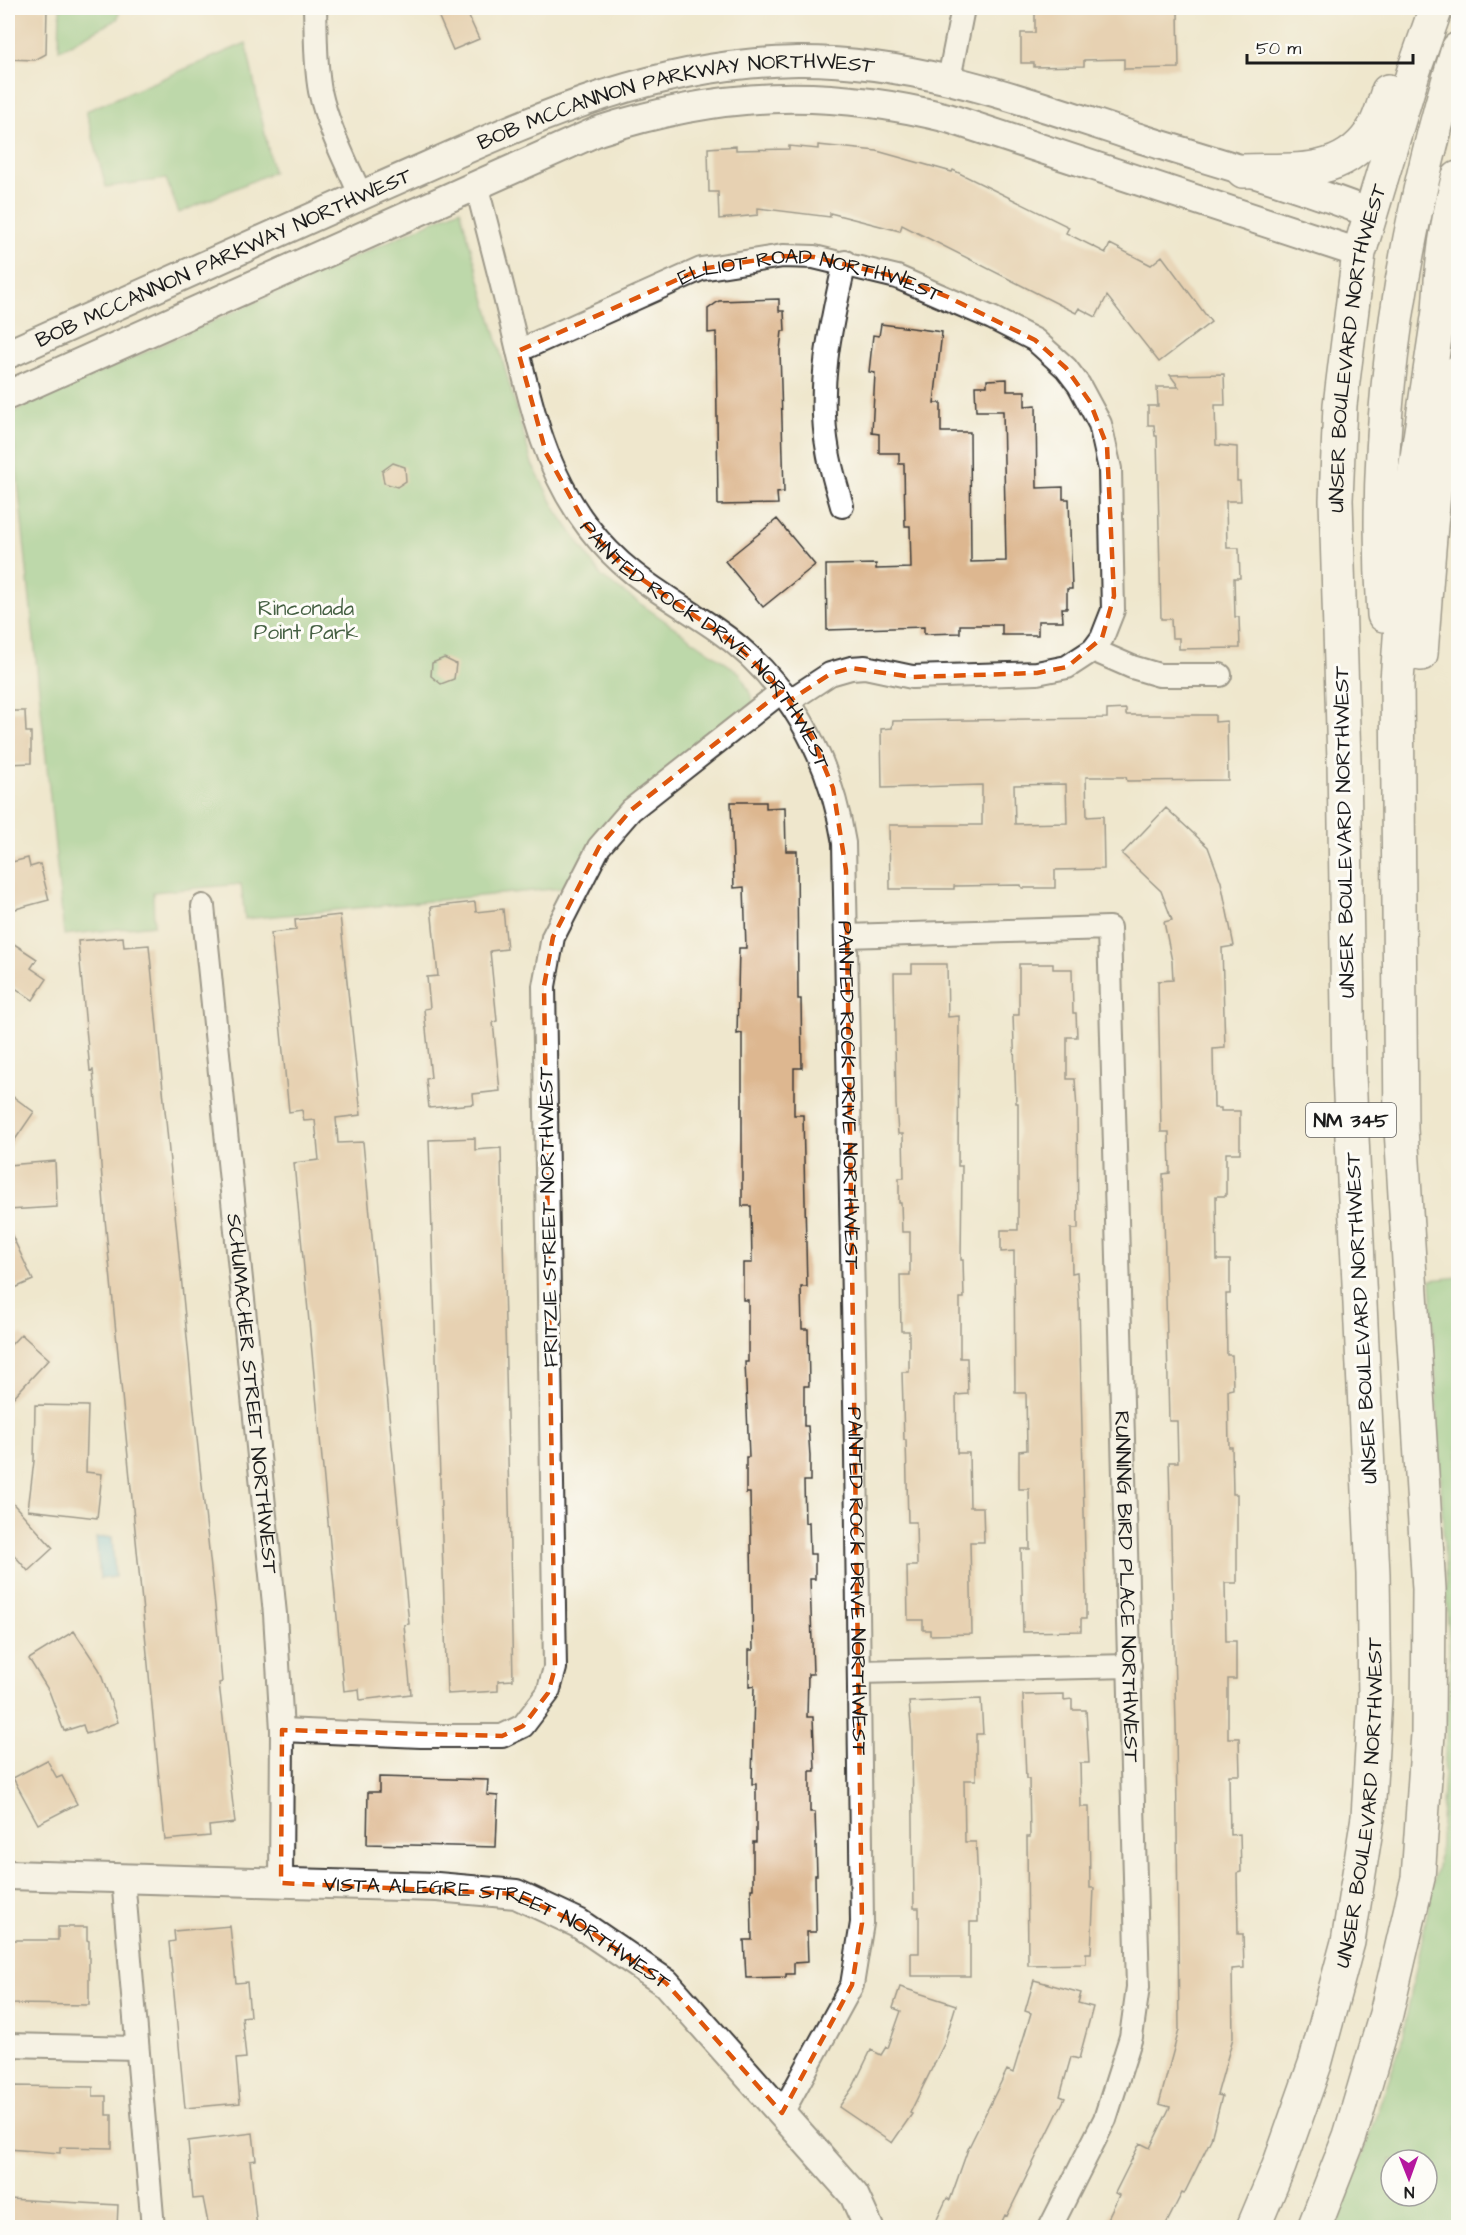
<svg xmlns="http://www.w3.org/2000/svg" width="1466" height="2235" font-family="'Architects Daughter',sans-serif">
<rect width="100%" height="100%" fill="#fdfcf7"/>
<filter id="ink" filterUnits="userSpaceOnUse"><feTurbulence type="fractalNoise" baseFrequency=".0167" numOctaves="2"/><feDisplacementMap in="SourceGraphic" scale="12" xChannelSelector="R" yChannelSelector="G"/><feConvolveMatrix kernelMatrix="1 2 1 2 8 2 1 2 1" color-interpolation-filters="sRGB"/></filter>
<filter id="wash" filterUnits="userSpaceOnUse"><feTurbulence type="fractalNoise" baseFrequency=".008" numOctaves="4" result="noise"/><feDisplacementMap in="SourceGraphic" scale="24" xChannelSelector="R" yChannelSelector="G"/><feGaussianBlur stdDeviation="1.35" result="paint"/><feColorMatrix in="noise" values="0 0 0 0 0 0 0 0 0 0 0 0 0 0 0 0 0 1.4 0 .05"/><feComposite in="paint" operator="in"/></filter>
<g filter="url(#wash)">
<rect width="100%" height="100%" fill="#efe7cd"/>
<path fill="#82c57e" stroke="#4f704d" stroke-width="1.5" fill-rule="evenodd" d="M 60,8 L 120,8 L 118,18 L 114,21 L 59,50 Z
M 246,43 L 273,172 L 179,213 L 166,179 L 106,187 L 86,111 Z
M 460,209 L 532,464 L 557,511 L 602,577 L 740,673 L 754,702 L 599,834 L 563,888 L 245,919 L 241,884 L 153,892 L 154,925 L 64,935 L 11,413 Z
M 1458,1277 L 1458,2227 L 1336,2228 L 1400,2048 L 1439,1856 L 1450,1672 L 1431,1280 ZM 1391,2160 L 1427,2160 L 1427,2196 L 1391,2196 Z"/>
<path fill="#64c0e2" stroke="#406e7f" stroke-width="1.5" d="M 112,1537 L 115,1577 L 100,1579 L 96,1538 Z"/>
<g id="blocks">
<path fill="#ddb790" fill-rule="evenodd" d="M 8,8 L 47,8 L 46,54 L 35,60 L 8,59 Z
M 435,8 L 465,8 L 479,39 L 453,50 Z
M 1035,8 L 1084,8 L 1084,13 L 1123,12 L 1123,8 L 1174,8 L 1174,11 L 1178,11 L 1179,68 L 1124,69 L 1124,59 L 1084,60 L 1084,66 L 1034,67 L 1034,63 L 1021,63 L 1021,33 L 1035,33 Z
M 818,145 L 877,151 L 952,172 L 953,170 L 1069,227 L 1066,233 L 1106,253 L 1110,244 L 1151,265 L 1162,256 L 1211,322 L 1159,362 L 1107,296 L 1096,317 L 1079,308 L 1076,313 L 902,225 L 900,231 L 830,213 L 830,217 L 758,208 L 758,215 L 719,219 L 718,192 L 709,192 L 708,148 L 736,146 L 736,150 L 789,149 L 789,146 L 818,149 Z
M 779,299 L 779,311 L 784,311 L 785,331 L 782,331 L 780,350 L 784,492 L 777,493 L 778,504 L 718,505 L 716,332 L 708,333 L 708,309 L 719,301 Z
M 881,324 L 942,332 L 934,403 L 941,403 L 941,432 L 970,432 L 971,562 L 1006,561 L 1003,411 L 976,411 L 975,386 L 987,386 L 987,380 L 1007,379 L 1007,391 L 1025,391 L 1025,406 L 1036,405 L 1037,488 L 1063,487 L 1063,499 L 1069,499 L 1072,589 L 1067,589 L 1067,608 L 1062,608 L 1063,621 L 1038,621 L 1038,635 L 1002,635 L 1002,625 L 960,625 L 960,633 L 924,634 L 924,627 L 827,630 L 826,565 L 876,564 L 876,569 L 911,568 L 910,526 L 905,526 L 904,464 L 899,464 L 899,453 L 879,453 L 879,434 L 872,433 L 875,373 L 869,372 L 873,335 L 879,336 Z
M 1224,374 L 1225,405 L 1215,405 L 1216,445 L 1237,447 L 1237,481 L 1240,481 L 1241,501 L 1226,501 L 1227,548 L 1239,548 L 1240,578 L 1234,578 L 1235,617 L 1239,617 L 1240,648 L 1179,649 L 1179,638 L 1172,638 L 1171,619 L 1161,619 L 1157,436 L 1155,436 L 1154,425 L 1148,425 L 1148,406 L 1158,406 L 1157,387 L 1179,387 L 1170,375 Z
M 393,463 L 405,467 L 406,481 L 397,487 L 384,483 L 382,471 Z
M 777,519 L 815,565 L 763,607 L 725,561 Z
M 444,658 L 456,664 L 454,679 L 441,684 L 431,676 L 432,663 Z
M 1126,709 L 1126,715 L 1215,715 L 1215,722 L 1227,721 L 1228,780 L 1127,781 L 1126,777 L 1086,777 L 1087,817 L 1103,816 L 1104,869 L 1055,870 L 1055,888 L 1022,888 L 1021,885 L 954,886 L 954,889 L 890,889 L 889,825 L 982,825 L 982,785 L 882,788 L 881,729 L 892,728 L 893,721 L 1107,718 L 1107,710 ZM 1066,784 L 1067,823 L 1015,824 L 1014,785 Z
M 8,711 L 25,711 L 26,732 L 31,732 L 31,763 L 8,764 Z
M 731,802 L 766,802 L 766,808 L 785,807 L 786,851 L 797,851 L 798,999 L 801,999 L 802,1068 L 794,1068 L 794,1115 L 803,1115 L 807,1287 L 801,1287 L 802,1329 L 808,1329 L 809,1386 L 804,1386 L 804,1426 L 808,1426 L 810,1456 L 810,1481 L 804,1481 L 805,1523 L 809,1522 L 810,1554 L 815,1554 L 815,1579 L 810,1579 L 813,1674 L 808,1674 L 807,1717 L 813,1717 L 815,1771 L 810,1771 L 810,1812 L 815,1812 L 817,1875 L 815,1875 L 816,1932 L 807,1932 L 808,1962 L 794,1963 L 794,1974 L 786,1974 L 786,1977 L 746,1978 L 744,1940 L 752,1940 L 751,1889 L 753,1889 L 753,1842 L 756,1842 L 756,1784 L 752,1784 L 754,1686 L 749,1687 L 749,1650 L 753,1650 L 750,1493 L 746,1493 L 746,1457 L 749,1457 L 745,1362 L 748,1362 L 748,1300 L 743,1300 L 743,1263 L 752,1263 L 751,1206 L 742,1206 L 742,1033 L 737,1034 L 739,948 L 746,948 L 744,887 L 734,888 Z
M 1166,808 L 1208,847 L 1221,882 L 1234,946 L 1222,948 L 1225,1048 L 1213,1049 L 1214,1108 L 1221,1108 L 1221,1111 L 1240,1111 L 1240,1153 L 1226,1153 L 1226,1196 L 1216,1196 L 1217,1260 L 1230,1260 L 1230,1294 L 1226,1294 L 1227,1355 L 1232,1355 L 1233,1389 L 1228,1390 L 1229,1447 L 1232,1447 L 1233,1494 L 1237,1494 L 1237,1583 L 1225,1583 L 1226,1641 L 1236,1641 L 1236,1679 L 1228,1679 L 1228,1738 L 1239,1738 L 1240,1775 L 1229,1775 L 1230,1835 L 1240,1834 L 1241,1872 L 1237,1873 L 1238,1934 L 1243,1934 L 1244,1968 L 1232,1969 L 1233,2038 L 1217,2095 L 1222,2096 L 1211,2139 L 1184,2194 L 1182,2193 L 1164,2228 L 1103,2228 L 1119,2195 L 1115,2193 L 1140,2143 L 1150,2148 L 1170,2107 L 1159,2104 L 1179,2030 L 1176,1724 L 1169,1462 L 1178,1462 L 1177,1421 L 1169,1421 L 1163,1174 L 1170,1173 L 1169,1132 L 1161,1132 L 1158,981 L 1173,980 L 1172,961 L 1164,922 L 1172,920 L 1161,891 L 1122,854 Z
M 28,858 L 30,867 L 40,864 L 49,900 L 8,911 L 8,863 Z
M 475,902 L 476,912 L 503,909 L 507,949 L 490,951 L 497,1021 L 493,1022 L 500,1091 L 473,1094 L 474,1104 L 429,1108 L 426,1079 L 431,1078 L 424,1009 L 430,1008 L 427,977 L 438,976 L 431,907 Z
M 340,915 L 361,1115 L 336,1118 L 338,1143 L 363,1142 L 409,1624 L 404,1625 L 411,1694 L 360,1700 L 359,1689 L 344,1691 L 294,1163 L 319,1160 L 315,1120 L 304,1121 L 302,1110 L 289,1112 L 271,933 L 296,930 L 295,920 Z
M 123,937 L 124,947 L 149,945 L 195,1420 L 216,1615 L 222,1682 L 219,1683 L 235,1823 L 209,1826 L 210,1836 L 165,1840 L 105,1219 L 97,1112 L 93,1070 L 90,1071 L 78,941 Z
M 8,940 L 37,959 L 31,968 L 47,979 L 33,1000 L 8,983 Z
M 912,964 L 947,964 L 948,1017 L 959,1016 L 958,1166 L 962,1166 L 961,1260 L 963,1260 L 964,1298 L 960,1298 L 960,1358 L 967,1358 L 968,1394 L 956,1395 L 957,1453 L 969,1453 L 970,1507 L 983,1507 L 984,1542 L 970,1542 L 972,1634 L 930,1635 L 930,1630 L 923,1630 L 923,1620 L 908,1620 L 907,1566 L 917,1566 L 916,1522 L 908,1522 L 906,1440 L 904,1440 L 902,1372 L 909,1372 L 909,1331 L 901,1331 L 900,1275 L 910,1275 L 910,1232 L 902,1232 L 901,1203 L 899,1203 L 899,1178 L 904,1178 L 903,1134 L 898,1134 L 896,1104 L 894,973 L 912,973 Z
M 1019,964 L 1053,964 L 1053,969 L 1072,969 L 1073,1013 L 1076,1013 L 1077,1037 L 1067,1037 L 1067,1079 L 1075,1079 L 1077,1110 L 1078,1229 L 1071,1229 L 1072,1273 L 1077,1272 L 1079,1304 L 1086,1595 L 1086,1619 L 1081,1619 L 1081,1631 L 1023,1632 L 1021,1549 L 1030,1549 L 1029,1489 L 1019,1489 L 1019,1451 L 1027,1450 L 1026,1393 L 1015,1393 L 1014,1251 L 1001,1252 L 1001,1230 L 1018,1230 L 1018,1103 L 1016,1103 L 1013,1015 L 1019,1015 Z
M 8,1093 L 34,1112 L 8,1150 Z
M 475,1138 L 475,1150 L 501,1148 L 513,1680 L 498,1681 L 498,1691 L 447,1694 L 429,1140 Z
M 55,1161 L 57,1207 L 8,1210 L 8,1165 Z
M 8,1227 L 33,1280 L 8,1291 Z
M 21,1334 L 49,1359 L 8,1403 L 8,1348 Z
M 35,1405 L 88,1406 L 86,1472 L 102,1474 L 97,1518 L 28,1510 L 34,1461 Z
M 8,1498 L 53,1548 L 28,1571 L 8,1548 Z
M 74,1631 L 99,1669 L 118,1722 L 86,1734 L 83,1725 L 64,1731 L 49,1691 L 29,1659 Z
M 1064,1694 L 1064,1700 L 1072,1699 L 1072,1710 L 1086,1710 L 1089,1763 L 1080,1763 L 1081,1807 L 1089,1807 L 1090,1888 L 1094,1888 L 1091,1953 L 1086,1953 L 1086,1964 L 1028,1965 L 1027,1837 L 1030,1837 L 1029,1779 L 1026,1779 L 1023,1695 Z
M 981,1699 L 983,1734 L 976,1734 L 976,1780 L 964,1780 L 965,1842 L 976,1842 L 978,1884 L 978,1922 L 970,1922 L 970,1976 L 911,1976 L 911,1953 L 919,1953 L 919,1908 L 914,1908 L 912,1737 L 909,1702 Z
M 47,1760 L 57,1778 L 62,1776 L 77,1804 L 38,1824 L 13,1778 Z
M 379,1777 L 488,1780 L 487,1795 L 498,1796 L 496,1847 L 367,1844 L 368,1792 L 379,1792 Z
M 230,1926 L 236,1983 L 247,1982 L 250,2016 L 242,2017 L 246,2058 L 236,2059 L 240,2103 L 185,2108 L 169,1942 L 175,1941 L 174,1931 Z
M 58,1927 L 87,1927 L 87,1940 L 89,1941 L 89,2005 L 9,2004 L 10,1940 L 58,1940 Z
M 1034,1980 L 1081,1993 L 1078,2003 L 1093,2007 L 1079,2059 L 1071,2057 L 1060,2096 L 1065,2098 L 1007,2216 L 1005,2215 L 999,2228 L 933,2228 L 947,2198 L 950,2200 L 968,2149 L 1007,2070 L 1013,2073 L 1031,2013 L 1025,2011 Z
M 900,1987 L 956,2005 L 944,2044 L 910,2113 L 912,2114 L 892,2143 L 839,2107 L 853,2087 L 871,2050 L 881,2055 L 886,2047 L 888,2048 L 901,2011 L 893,2008 Z
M 8,2086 L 93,2087 L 93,2096 L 106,2096 L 106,2115 L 112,2115 L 112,2148 L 60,2147 L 60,2153 L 8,2149 Z
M 253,2133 L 256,2160 L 250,2161 L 257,2228 L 209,2228 L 203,2198 L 193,2199 L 188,2141 Z
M 8,2199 L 118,2205 L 117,2228 L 8,2228 Z"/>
</g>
</g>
<g filter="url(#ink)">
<use href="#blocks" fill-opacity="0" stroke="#3c3a37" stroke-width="1.5"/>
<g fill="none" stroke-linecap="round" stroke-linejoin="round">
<g stroke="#3c3a37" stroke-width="26">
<g id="minor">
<path d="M 315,8 C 316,36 315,64 320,91 C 328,128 346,162 361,196"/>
<path d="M 949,79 L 963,8"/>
<path id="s1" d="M 476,184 C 489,234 502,284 514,334 C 530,402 544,470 588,527 C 625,576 666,595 714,628 C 788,678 830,756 844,843 L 856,1453 L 862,1923 L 852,1985 L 782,2113"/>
<path id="s2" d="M 518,351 L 701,269 L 783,256 L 814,257 L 897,277 L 992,318 L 1035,340 L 1066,368 L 1079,385 L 1100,424 L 1110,469 L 1113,610 L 1102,638 L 1093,650 L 1067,667 L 1037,673 L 912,677 L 865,667 L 851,668 L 830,674 L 789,701"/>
<path d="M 842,506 C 837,488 831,470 828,451 C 816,387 831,324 845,262"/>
<path d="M 1093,650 L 1132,667 L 1159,675 L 1220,675"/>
<path id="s3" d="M 203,906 L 275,1614 L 282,1730 L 281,1883"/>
<path id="s4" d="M 846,936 L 1109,928 L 1138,1987 L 1131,2037 L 1105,2119 L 1050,2228"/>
<path d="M 859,1672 L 1130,1666"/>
<path d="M 282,1730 L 421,1736 L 502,1736 L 523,1726 L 548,1693 L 555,1668 L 544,986 L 553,937 L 599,847 L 631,810 L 782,691"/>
<path d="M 123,1878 L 153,2228"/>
<path d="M 8,2045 L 137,2048"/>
</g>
</g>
<g stroke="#3c3a37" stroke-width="32">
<g id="tertiary">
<path id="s5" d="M 8,354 C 131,299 254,243 378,188 C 518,127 641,63 798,61 C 918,60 1030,103 1142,139 C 1218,163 1296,184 1370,213"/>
<path d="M 8,395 L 598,131 C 719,92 824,87 948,118 L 1359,253"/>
<path id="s6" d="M 8,1875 L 437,1887 L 516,1894 L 578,1923 L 666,1983 L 854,2195 L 869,2228"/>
</g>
</g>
<g stroke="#3c3a37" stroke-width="36">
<g id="primary">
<path d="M 1243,171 C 1294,169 1346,178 1375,126 C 1381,115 1384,102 1388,91"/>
<path d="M 1384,615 C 1371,422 1401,233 1458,49"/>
<path d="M 1421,654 C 1426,588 1430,522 1438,457 C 1442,428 1442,397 1458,372"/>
<path id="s7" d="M 1253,2228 L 1279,2166 L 1315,2064 L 1348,1942 L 1368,1817 L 1375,1697 L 1373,1574 L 1349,1075 L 1344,761 L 1336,500 L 1340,405 L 1359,253 L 1413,73 L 1436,8"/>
<path d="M 1314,2228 L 1350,2136 L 1386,2014 L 1418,1878 L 1428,1734 L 1429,1589 L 1401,1129 L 1397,681 L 1409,511 L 1439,311 C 1441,267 1447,221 1458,178"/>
</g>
</g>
<use href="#minor" stroke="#fff" stroke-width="22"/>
<use href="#tertiary" stroke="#fff" stroke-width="28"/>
<use href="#primary" stroke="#fff" stroke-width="33"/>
</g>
</g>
<path d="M0 0H1466V2235H0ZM 783,256 L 814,257 L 897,277 L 948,297 L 1035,340 L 1066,368 L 1090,402 L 1107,446 L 1114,596 L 1102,638 L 1067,667 L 1037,673 L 912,677 L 851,668 L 830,674 L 789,701 L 812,737 L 833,788 L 846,870 L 862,1923 L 852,1985 L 782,2113 L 666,1983 L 578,1923 L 516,1894 L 281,1883 L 282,1730 L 502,1736 L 523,1726 L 548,1693 L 555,1668 L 544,986 L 553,937 L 599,847 L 631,810 L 782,691 L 738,646 L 623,566 L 587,527 L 546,453 L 518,351 L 701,269 Z" fill="#efe7cd" fill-opacity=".55" fill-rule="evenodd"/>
<path fill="none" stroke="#de560d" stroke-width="4.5" stroke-dasharray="12 8" stroke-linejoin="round" d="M 783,256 L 814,257 L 897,277 L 948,297 L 1035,340 L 1066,368 L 1090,402 L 1107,446 L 1114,596 L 1102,638 L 1067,667 L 1037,673 L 912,677 L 851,668 L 830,674 L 789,701 L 812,737 L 833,788 L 846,870 L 862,1923 L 852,1985 L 782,2113 L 666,1983 L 578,1923 L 516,1894 L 281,1883 L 282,1730 L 502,1736 L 523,1726 L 548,1693 L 555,1668 L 544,986 L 553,937 L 599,847 L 631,810 L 782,691 L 738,646 L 623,566 L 587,527 L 546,453 L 518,351 L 701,269 Z"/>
<g text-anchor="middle" stroke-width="6" stroke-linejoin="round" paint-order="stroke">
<rect fill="#fdfcf7" stroke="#605f5e" stroke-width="1.5" x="1306" y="1103" width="90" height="34" rx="4.5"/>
<g font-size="20" font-weight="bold" fill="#1c1c1c">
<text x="1351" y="1127">NM 345</text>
</g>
<g font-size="21" fill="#1c1c1c" stroke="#fdfcf7">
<text dy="7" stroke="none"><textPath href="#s5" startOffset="720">BOB MCCANNON PARKWAY NORTHWEST</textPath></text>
<text dy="7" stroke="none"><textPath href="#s5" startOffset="236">BOB MCCANNON PARKWAY NORTHWEST</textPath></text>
<text dy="7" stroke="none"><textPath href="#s2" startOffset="312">ELLIOT ROAD NORTHWEST</textPath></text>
<text dy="7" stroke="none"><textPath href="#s7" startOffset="1900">UNSER BOULEVARD NORTHWEST</textPath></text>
<text dy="7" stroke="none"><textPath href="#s1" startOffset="532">PAINTED ROCK DRIVE NORTHWEST</textPath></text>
<text transform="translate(1344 832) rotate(-91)" y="7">UNSER BOULEVARD NORTHWEST</text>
<text dy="7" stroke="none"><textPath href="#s1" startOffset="1036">PAINTED ROCK DRIVE NORTHWEST</textPath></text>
<text transform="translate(548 1217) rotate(-91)" y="7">FRITZIE STREET NORTHWEST</text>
<text transform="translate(1361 1318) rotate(-93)" y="7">UNSER BOULEVARD NORTHWEST</text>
<text dy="7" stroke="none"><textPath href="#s3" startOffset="490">SCHUMACHER STREET NORTHWEST</textPath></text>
<text dy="7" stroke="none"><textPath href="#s1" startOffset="1522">PAINTED ROCK DRIVE NORTHWEST</textPath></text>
<text dy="7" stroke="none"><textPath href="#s4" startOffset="922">RUNNING BIRD PLACE NORTHWEST</textPath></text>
<text dy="7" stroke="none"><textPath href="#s7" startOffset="442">UNSER BOULEVARD NORTHWEST</textPath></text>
<text dy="7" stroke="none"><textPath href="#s6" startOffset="501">VISTA ALEGRE STREET NORTHWEST</textPath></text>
</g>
<g font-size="21" fill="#456043" stroke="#fdfcf7">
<text x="306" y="615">Rinconada<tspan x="306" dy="24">Point Park</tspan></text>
</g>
</g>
<rect width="1466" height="2235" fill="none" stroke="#fdfcf7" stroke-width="30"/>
<g transform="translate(1409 2178) rotate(179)"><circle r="28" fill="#fdfcf7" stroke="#a3a29f" stroke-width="1.5"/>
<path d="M0-4.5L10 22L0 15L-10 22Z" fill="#b5179e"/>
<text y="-9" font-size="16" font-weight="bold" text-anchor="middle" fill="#1c1c1c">N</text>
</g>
<path d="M1247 54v9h166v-9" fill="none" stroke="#1c1c1c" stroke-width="3"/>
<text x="1256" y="54" font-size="18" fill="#1c1c1c" stroke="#fdfcf7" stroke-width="4.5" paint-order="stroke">50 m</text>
</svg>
